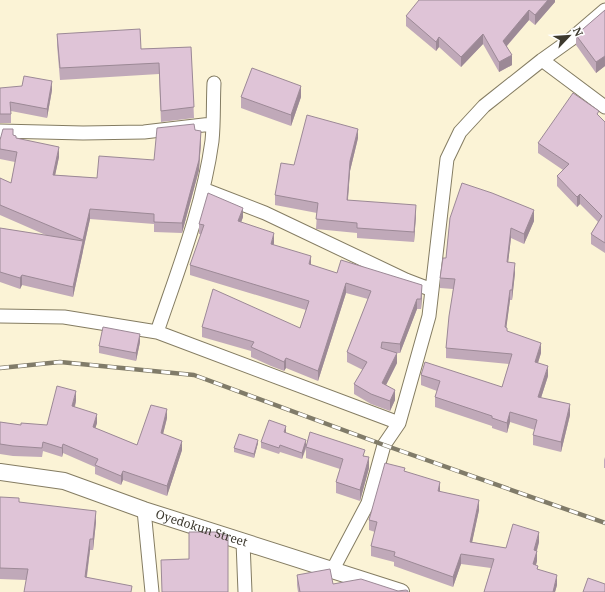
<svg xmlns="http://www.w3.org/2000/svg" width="605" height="592" font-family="'Noto Serif',serif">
<rect width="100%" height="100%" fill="#fbf3d6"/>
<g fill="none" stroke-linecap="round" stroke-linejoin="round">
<g stroke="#847c62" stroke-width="15">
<path id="minor" d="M 542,60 L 605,107
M 0,131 L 83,133 L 144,132 L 212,124
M 203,189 L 265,213 L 406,280 L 432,290
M 0,316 L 64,317 L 157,332 L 399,423
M 157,332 C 178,270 203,207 212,141 C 214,122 213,102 214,83
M 144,510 L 152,592
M 243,542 L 245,592
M 332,571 L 368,503 L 384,445 L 399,423 L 429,316 L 447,159 L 460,132 L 484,106 L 542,60 L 570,40 L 605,10"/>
</g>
<g stroke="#847c62" stroke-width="18">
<g id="tertiary">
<path id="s1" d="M 0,472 L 64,481 L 144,510 L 401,592"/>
</g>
</g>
<use href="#minor" stroke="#fff" stroke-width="13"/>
<use href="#tertiary" stroke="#fff" stroke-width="16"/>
<g stroke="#807b69" stroke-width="4.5">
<path id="rail" d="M 0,368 L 60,362 L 194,375 L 384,445 L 605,523"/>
</g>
<use href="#rail" stroke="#fff" stroke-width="3" stroke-dasharray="9" stroke-linecap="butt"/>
</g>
<path fill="#c0a9b9" d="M 555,0 L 555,2 L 535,25 L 529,20 L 507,46 L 512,65 L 499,72 L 483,44 L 461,67 L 439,47 L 436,51 L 406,26 L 406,16 Z
M 605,10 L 605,66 L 596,73 L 576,45 L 576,35 Z
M 57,34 L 141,49 L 191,47 L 194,118 L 161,122 L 159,74 L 60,80 L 57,45 Z
M 0,88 L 52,90 L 47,118 L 11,111 L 11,123 L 0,123 Z
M 241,97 L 301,97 L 291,126 L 241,108 Z
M 599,116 L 605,122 L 605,253 L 591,244 L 591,234 L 598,222 L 580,204 L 577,207 L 557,186 L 557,176 L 563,170 L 538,153 L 538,143 Z
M 195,130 L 201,141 L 199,170 L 182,233 L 154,232 L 154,224 L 90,219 L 73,297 L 22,285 L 20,289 L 0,282 L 0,228 L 48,236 L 0,215 L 0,178 L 11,183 L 15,162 L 0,159 L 0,140 L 13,135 L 16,138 L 59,157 L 55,175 L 97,178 L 154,160 Z
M 358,138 L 350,171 L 348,200 L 416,215 L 414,242 L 357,238 L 357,233 L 316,229 L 317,213 L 275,205 L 275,195 L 294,165 Z
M 243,217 L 241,222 L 274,243 L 274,245 L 311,265 L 337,273 L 422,295 L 421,309 L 417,309 L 400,353 L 396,353 L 397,363 L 386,385 L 395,400 L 390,411 L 371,404 L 354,394 L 354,384 L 363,370 L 347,362 L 347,352 L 368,299 L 346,293 L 318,381 L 286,368 L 284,371 L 271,366 L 251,357 L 251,351 L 202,337 L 202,327 L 300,328 L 306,310 L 190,275 L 190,265 L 201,234 L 199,234 L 199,224 Z
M 450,218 L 534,221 L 524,244 L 511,238 L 508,262 L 515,273 L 512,300 L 510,300 L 506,328 L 507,332 L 541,353 L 538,363 L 548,376 L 541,398 L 570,415 L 561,452 L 533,445 L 533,435 L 535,430 L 510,422 L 507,433 L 492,428 L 492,426 L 435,407 L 435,397 L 437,391 L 421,385 L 421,375 L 502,387 L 509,364 L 446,358 L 446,348 L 453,289 L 440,288 L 440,278 L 446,258 Z
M 140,342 L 136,361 L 99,353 L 99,346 Z
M 76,401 L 75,407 L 97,423 L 95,428 L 137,445 L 167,418 L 163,434 L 182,450 L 167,496 L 123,480 L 121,485 L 95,474 L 95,467 L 63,453 L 62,457 L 43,451 L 42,457 L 13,456 L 0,454 L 0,422 L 21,425 L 47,425 Z
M 286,432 L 286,433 L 306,444 L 365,456 L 369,468 L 360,501 L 336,493 L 336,482 L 340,469 L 306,458 L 306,449 L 302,459 L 280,452 L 279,454 L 261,448 L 261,442 Z
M 258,443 L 254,458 L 234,452 L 234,448 Z
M 605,457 L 605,468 L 604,468 L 604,460 Z
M 405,471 L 440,492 L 479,510 L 472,542 L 506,548 L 539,542 L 537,551 L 537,561 L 536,565 L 538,570 L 557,585 L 555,592 L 484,592 L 491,568 L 461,564 L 453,587 L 394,566 L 394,562 L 371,556 L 371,546 L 375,532 L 369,530 L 369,520 Z
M 0,497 L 96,522 L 93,550 L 90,550 L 87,577 L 132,592 L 26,580 L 0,579 Z
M 297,575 L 333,584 L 408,592 L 298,592 L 297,585 Z"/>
<path fill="#9c8996" d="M 548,0 L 555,0 L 555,2 L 535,25 L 535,15 Z
M 529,10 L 529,20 L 503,50 L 503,41 Z
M 483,34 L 483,44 L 461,67 L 461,57 Z
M 439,37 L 439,47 L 436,51 L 436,42 Z
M 512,55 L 512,65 L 499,72 L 499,62 Z
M 605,56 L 605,66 L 596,73 L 596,62 Z
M 52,81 L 52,90 L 47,118 L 47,109 Z
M 301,86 L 301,97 L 291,126 L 291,115 Z
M 358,129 L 358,138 L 350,171 L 347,210 L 347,200 L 350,161 Z
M 201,131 L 201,141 L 199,170 L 182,233 L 182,223 Z
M 59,147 L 59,157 L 53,185 L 53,175 Z
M 580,194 L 580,204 L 577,207 L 577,197 Z
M 416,205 L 416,215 L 414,242 L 414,232 Z
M 243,208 L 243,217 L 238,231 L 238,221 Z
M 90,209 L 90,219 L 83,250 L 83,240 Z
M 534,210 L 534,221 L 524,244 L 524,234 Z
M 511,228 L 511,238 L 507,272 L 507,262 Z
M 274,233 L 274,243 L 271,254 L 271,244 Z
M 83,241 L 83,251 L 73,297 L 73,287 Z
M 311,256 L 311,266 L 309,264 Z
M 515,263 L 515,273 L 512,300 L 512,290 Z
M 22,275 L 22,285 L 20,289 L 20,278 Z
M 346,283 L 346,293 L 318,381 L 318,371 Z
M 422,285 L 422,295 L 421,309 L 421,299 Z
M 510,290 L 510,300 L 505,338 L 505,327 Z
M 417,299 L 417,309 L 400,353 L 400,344 Z
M 140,334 L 140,342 L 136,361 L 136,353 Z
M 541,343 L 541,353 L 535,372 L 535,362 Z
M 397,353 L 397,363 L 382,393 L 382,383 Z
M 286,358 L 286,368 L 284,371 L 284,362 Z
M 548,366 L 548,376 L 538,407 L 538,397 Z
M 395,390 L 395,400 L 390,411 L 390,401 Z
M 76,391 L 76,401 L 72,416 L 72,406 Z
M 570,404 L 570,415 L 561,452 L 561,442 Z
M 167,409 L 167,418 L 161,442 L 161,433 Z
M 510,412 L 510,422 L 507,433 L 507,423 Z
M 97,414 L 97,423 L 93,436 L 93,427 Z
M 286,426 L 286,432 L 284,438 L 284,432 Z
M 258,440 L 258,443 L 254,458 L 254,454 Z
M 306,440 L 306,446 L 302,459 L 302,453 Z
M 182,441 L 182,450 L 167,496 L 167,486 Z
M 63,444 L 63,453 L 62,457 L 62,448 Z
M 369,457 L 369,468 L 360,501 L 360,490 Z
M 123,471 L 123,480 L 121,485 L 121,476 Z
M 440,482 L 440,492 L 438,491 Z
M 479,500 L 479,510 L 470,552 L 470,542 Z
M 96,511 L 96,522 L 93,550 L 93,539 Z
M 539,532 L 539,542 L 534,560 L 534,550 Z
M 90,539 L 90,550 L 85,588 L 85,577 Z
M 537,551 L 537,561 L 533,574 L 533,564 Z
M 461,554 L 461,564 L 453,587 L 453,577 Z
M 557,575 L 557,585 L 555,592 L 553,592 Z"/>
<path fill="#dfc4d7" stroke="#9c8996" d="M 419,0 L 548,0 L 535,15 L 529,10 L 503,41 L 512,55 L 499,62 L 483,34 L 461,57 L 439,37 L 436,42 L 406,16 Z
M 605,10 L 605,56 L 596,62 L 576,35 Z
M 140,29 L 141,49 L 191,47 L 194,107 L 161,111 L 159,63 L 60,68 L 57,34 Z
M 252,68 L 301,86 L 291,115 L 241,97 Z
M 24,76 L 52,81 L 47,109 L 10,102 L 11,114 L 0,114 L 0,88 L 22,86 Z
M 573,93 L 599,111 L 597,114 L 605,122 L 605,243 L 591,234 L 602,216 L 580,194 L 577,197 L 557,176 L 569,164 L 538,143 Z
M 307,115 L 358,129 L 350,161 L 347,200 L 416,205 L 414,232 L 357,228 L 357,223 L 316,219 L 318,203 L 275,195 L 281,163 L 294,165 Z
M 194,124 L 195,130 L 201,131 L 199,160 L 182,223 L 154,222 L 154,214 L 90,209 L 83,240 L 0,205 L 0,178 L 11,183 L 17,152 L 0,149 L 0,140 L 3,129 L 13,129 L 13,135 L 16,136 L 16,138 L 59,147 L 53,175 L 97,178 L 99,156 L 154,160 L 157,128 Z
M 462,183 L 492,193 L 534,210 L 524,234 L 511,228 L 507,262 L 515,263 L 512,290 L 510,290 L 505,327 L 507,328 L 507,331 L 541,343 L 535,362 L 548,366 L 538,397 L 570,404 L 561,442 L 533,435 L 537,420 L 510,412 L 507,423 L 492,418 L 492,416 L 435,397 L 440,381 L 421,375 L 425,362 L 502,387 L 512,354 L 446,348 L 449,316 L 455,279 L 440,278 L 443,258 L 446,258 L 450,218 Z
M 208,193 L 243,208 L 238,221 L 274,233 L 271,244 L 311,256 L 309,264 L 337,273 L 341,260 L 422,285 L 421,299 L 417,299 L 400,344 L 382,342 L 381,348 L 397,353 L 382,383 L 395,390 L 390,401 L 371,394 L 354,384 L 367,362 L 347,352 L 371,291 L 346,283 L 318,371 L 286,358 L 284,362 L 271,356 L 251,347 L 254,342 L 202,327 L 213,289 L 300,328 L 309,301 L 190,265 L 204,225 L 199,224 Z
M 0,228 L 83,241 L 73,287 L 22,275 L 20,278 L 0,272 Z
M 103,327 L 140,334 L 136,353 L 99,346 Z
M 57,386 L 76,391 L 72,406 L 97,414 L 93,427 L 137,445 L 151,405 L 167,409 L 161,433 L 182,441 L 167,486 L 123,471 L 121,476 L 95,465 L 98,459 L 63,444 L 62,448 L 43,442 L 42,448 L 13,446 L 0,444 L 0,422 L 21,425 L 21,423 L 47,425 Z
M 269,420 L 286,426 L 284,432 L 306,440 L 302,453 L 280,445 L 279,448 L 261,442 Z
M 310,432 L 365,450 L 363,456 L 369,457 L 360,490 L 336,482 L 343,459 L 306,447 Z
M 239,434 L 258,440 L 254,454 L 234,448 Z
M 385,463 L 405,468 L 404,471 L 440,482 L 438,491 L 479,500 L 470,542 L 506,548 L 513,524 L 539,532 L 534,550 L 537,551 L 533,564 L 538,566 L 537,569 L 557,575 L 553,592 L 484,592 L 494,559 L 461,554 L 453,577 L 394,556 L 395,552 L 371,546 L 377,522 L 369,520 Z
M 0,497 L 19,498 L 19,502 L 96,511 L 93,539 L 90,539 L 85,577 L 132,586 L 131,592 L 24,592 L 28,569 L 0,568 Z
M 189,532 L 215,532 L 228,536 L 228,592 L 162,592 L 161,560 L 189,559 Z
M 330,569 L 333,584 L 361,579 L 398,591 L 406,590 L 408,591 L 408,592 L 300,592 L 297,575 Z
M 588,578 L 605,584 L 605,592 L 583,592 Z"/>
<g text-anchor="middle" stroke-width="3.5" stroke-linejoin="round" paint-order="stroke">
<g font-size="12" fill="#3d392e" stroke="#fff">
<text dy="4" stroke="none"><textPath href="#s1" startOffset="210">Oyedokun Street</textPath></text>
</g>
</g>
<g transform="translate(569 36) rotate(65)" stroke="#ffffff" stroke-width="3" paint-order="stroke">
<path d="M0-3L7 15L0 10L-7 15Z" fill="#3d392e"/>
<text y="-6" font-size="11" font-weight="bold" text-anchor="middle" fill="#3d392e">N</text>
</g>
</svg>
